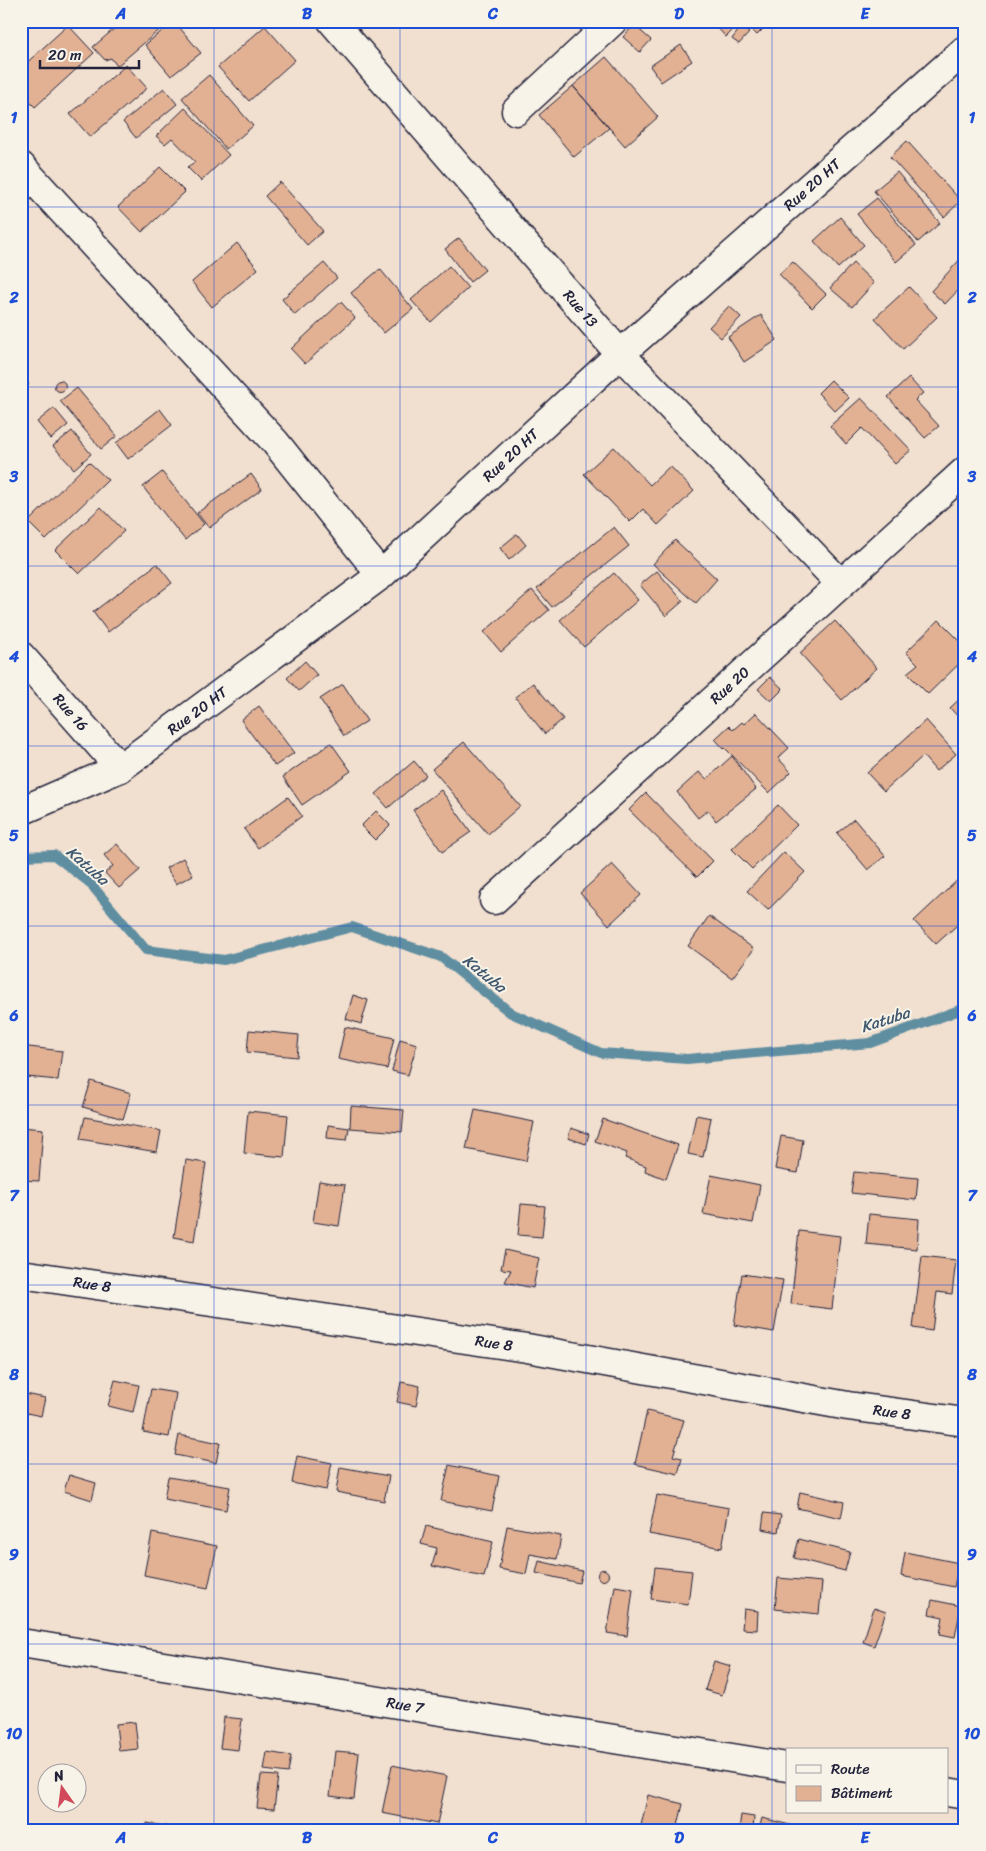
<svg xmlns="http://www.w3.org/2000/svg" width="986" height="1851" font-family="Sriracha,sans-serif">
<rect width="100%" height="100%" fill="#f1dfcf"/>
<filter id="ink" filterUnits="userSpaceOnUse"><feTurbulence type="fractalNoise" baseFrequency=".02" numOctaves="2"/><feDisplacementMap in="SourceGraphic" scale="10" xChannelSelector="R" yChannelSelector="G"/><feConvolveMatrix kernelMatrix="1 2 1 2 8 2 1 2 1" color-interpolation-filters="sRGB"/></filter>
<g filter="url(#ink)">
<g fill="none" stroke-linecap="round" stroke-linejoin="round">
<path stroke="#5f8ea1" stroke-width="10" d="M 21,856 L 54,855 L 89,882 L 146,950 L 224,960 L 352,927 L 441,957 L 511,1013 L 601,1053 L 687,1059 L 870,1043 L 965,1008"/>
</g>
<path fill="#e2b194" stroke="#22223b" d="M 109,21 L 160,21 L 164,26 L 117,66 L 111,58 L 105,60 L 93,47 L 115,28 Z
M 174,21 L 201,53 L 171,76 L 145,45 Z
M 641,21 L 661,21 L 651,31 Z
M 711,21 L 735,21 L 739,24 L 726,37 Z
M 742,21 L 765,21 L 768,24 L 757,35 Z
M 68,25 L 94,53 L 35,107 L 21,93 L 21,68 Z
M 634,25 L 651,40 L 640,52 L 623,37 Z
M 265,26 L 295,60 L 249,101 L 218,67 Z
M 741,27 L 749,33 L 739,44 L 732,39 Z
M 681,45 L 692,61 L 661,82 L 650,66 Z
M 606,57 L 658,117 L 625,146 L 573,86 Z
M 126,65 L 147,88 L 90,137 L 70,114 Z
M 209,75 L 253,126 L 226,149 L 182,98 Z
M 573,86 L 609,128 L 574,157 L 539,115 Z
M 164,88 L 177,104 L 136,138 L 123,122 Z
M 185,108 L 229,155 L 201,181 L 187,167 L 195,162 L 172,138 L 165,144 L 156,136 Z
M 907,141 L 961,201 L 944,217 L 890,157 Z
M 160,167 L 185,192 L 142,232 L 118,207 Z
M 897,172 L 940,223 L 918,242 L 874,191 Z
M 280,182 L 323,231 L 307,245 L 265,196 Z
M 877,198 L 916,245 L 896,262 L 857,214 Z
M 840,217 L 864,245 L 838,268 L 814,241 Z
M 459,238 L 485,270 L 470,282 L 445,249 Z
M 237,243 L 258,269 L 212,307 L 192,282 Z
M 965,254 L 965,283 L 945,304 L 931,291 Z
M 793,262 L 826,294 L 812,308 L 779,274 Z
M 324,263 L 337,278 L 295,315 L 282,299 Z
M 853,263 L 874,283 L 852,307 L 830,288 Z
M 449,266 L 468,288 L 431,322 L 411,300 Z
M 380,269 L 413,309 L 384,333 L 351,293 Z
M 909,287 L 937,317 L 903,349 L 875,318 Z
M 341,302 L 355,318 L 305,364 L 291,349 Z
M 729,306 L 741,317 L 721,338 L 709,327 Z
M 761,315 L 777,340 L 744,362 L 728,337 Z
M 21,376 L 29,384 L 21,391 Z
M 909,378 L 923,393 L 915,400 L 939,426 L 925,438 L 888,397 Z
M 831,380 L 849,398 L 835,411 L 818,393 Z
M54.5 386a5.5 5.5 0 1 1 11 0a5.5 5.5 0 1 1-11 0Z
M 77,388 L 117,436 L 101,449 L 60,401 Z
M 861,398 L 911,450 L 895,464 L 862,428 L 846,444 L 830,426 Z
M 54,408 L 68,425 L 51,439 L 37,422 Z
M 160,409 L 172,425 L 128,459 L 116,443 Z
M 72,431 L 91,454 L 74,469 L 53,446 Z
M 614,447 L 650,485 L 670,466 L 694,491 L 658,525 L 643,509 L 630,522 L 584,474 Z
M 89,462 L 108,480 L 46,540 L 28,522 Z
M 162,472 L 204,524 L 185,540 L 143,487 Z
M 251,474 L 262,489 L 209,528 L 197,513 Z
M 101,507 L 124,531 L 79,574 L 55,550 Z
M 614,527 L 629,546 L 552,607 L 537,589 Z
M 517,534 L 526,545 L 509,560 L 500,548 Z
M 675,540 L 717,579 L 696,603 L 653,564 Z
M 157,564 L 172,583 L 108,632 L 93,612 Z
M 657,571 L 683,601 L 666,616 L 640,585 Z
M 614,573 L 638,600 L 584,647 L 560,620 Z
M 532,590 L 549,610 L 501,652 L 484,632 Z
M 939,620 L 965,646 L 965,658 L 928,694 L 907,673 L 918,664 L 906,652 Z
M 835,621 L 877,668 L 842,700 L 800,653 Z
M 305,661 L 317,675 L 299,691 L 287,678 Z
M 770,677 L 783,689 L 771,701 L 758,689 Z
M 533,683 L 563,719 L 545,734 L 515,697 Z
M 343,684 L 367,721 L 344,736 L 320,699 Z
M 965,694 L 965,719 L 962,721 L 950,708 Z
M 259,706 L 294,753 L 275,766 L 241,720 Z
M 756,713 L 789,748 L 778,758 L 791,772 L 769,793 L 725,748 L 724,749 L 715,739 L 729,726 L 733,730 L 742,722 L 744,724 Z
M 926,720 L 956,754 L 936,771 L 923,756 L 884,791 L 867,773 Z
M 464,742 L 520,806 L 488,834 L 432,769 Z
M 331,743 L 351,771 L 302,805 L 283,777 Z
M 732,756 L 756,789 L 716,821 L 708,810 L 698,818 L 677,792 L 699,772 L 707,779 Z
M 414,761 L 426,775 L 388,808 L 376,794 Z
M 441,790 L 471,832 L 442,852 L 413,810 Z
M 646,793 L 713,861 L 697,877 L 629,810 Z
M 288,797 L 302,816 L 258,848 L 244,829 Z
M 778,805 L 797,825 L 752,869 L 732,849 Z
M 376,811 L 390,825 L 375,840 L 361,826 Z
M 854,819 L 885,856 L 868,870 L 837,833 Z
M 117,844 L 140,870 L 119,888 L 105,873 L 113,866 L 104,855 Z
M 784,852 L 805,872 L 768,910 L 747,891 Z
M 183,858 L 193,875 L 176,884 L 166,868 Z
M 612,864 L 641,895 L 609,925 L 580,893 Z
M 963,875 L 965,877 L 965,918 L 936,944 L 914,921 Z
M 709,916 L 754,949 L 732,978 L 688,946 Z
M 353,995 L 368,1000 L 361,1024 L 346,1019 Z
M 345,1027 L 394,1038 L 387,1069 L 338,1059 Z
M 249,1030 L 299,1035 L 297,1057 L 247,1052 Z
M 400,1039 L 417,1044 L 408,1075 L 392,1071 Z
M 21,1046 L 62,1051 L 58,1080 L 27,1077 L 28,1068 L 21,1067 Z
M 91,1081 L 131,1093 L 123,1119 L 83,1107 Z
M 351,1106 L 404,1110 L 402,1132 L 350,1128 Z
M 475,1110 L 534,1122 L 526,1161 L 466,1149 Z
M 248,1111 L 288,1115 L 284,1157 L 244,1153 Z
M 696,1115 L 711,1118 L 703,1157 L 688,1154 Z
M 85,1117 L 161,1131 L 157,1152 L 80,1139 Z
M 603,1119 L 678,1145 L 666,1179 L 645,1171 L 646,1166 L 625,1158 L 627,1153 L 595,1141 Z
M 328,1125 L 349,1128 L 347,1140 L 327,1138 Z
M 21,1127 L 43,1129 L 39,1181 L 21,1180 Z
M 571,1128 L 589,1134 L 586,1144 L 568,1138 Z
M 781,1136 L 803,1140 L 798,1173 L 775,1169 Z
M 186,1160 L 206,1163 L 194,1241 L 174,1237 Z
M 854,1172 L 918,1178 L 916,1200 L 851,1193 Z
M 711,1175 L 760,1185 L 753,1223 L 703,1214 Z
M 319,1181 L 345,1185 L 339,1226 L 313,1222 Z
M 521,1204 L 545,1206 L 542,1237 L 518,1235 Z
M 869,1214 L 919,1219 L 917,1249 L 866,1244 Z
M 799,1231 L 840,1236 L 832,1309 L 791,1304 Z
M 505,1250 L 539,1258 L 533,1288 L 505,1282 L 511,1270 L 501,1269 Z
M 922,1256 L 956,1260 L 952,1294 L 937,1292 L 932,1331 L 913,1328 Z
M 742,1274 L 783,1280 L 774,1332 L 734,1325 Z
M 965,1284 L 965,1324 L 957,1323 Z
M 115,1380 L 139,1385 L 133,1412 L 108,1406 Z
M 401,1382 L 420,1386 L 416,1406 L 397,1402 Z
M 151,1389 L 176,1393 L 169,1437 L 143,1432 Z
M 26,1394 L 45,1398 L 41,1416 L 22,1412 Z
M 647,1411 L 684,1420 L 673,1456 L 682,1458 L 678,1474 L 635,1464 Z
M 179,1435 L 220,1443 L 216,1463 L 175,1455 Z
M 297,1456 L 332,1463 L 326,1490 L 292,1483 Z
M 449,1465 L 499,1476 L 492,1511 L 441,1501 Z
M 340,1467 L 389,1476 L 384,1501 L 336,1492 Z
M 69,1475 L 96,1483 L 92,1500 L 64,1491 Z
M 168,1477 L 230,1487 L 226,1510 L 164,1499 Z
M 800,1492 L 844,1502 L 841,1518 L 797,1508 Z
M 657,1495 L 729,1508 L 722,1548 L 649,1534 Z
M 764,1513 L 781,1515 L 778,1532 L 762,1529 Z
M 426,1526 L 493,1542 L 484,1577 L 432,1566 L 437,1548 L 421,1544 Z
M 507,1526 L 561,1536 L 557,1559 L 530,1554 L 526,1574 L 499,1569 Z
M 152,1533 L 217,1546 L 208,1588 L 144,1575 Z
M 799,1539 L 850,1552 L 845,1571 L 794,1558 Z
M 905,1552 L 959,1563 L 954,1587 L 901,1576 Z
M 539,1561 L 582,1571 L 579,1583 L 536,1573 Z
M 655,1567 L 692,1571 L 688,1604 L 651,1599 Z
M597.5 1575a5.5 5.5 0 1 1 11 0a5.5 5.5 0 1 1-11 0Z
M 778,1578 L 822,1582 L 819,1614 L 775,1609 Z
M 615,1586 L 633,1589 L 627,1636 L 607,1633 Z
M 932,1600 L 961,1606 L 955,1637 L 940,1634 L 943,1617 L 929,1614 Z
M 874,1608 L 886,1612 L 874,1646 L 863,1642 Z
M 744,1609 L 758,1611 L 757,1630 L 742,1629 Z
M 714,1661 L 731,1666 L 722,1695 L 705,1690 Z
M 224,1717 L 242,1719 L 238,1750 L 220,1748 Z
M 135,1722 L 138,1749 L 119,1751 L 116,1724 Z
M 335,1751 L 359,1753 L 354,1799 L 330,1796 Z
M 267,1752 L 291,1756 L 288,1773 L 264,1770 Z
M 392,1765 L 447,1776 L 437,1824 L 382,1813 Z
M 261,1775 L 278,1776 L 274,1809 L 257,1808 Z
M 648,1795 L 683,1804 L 677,1830 L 640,1830 Z
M 741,1815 L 754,1817 L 753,1830 L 739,1830 Z
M 762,1818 L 810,1830 L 759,1830 Z
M 147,1823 L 188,1830 L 146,1830 Z"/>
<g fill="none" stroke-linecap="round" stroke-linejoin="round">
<g stroke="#22223b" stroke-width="31">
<g id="minor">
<path id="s1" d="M 332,21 L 620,354 L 841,584"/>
<path d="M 516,111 L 613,21"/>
<path d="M 21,166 L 275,442 L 381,575"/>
<path id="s2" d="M 21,656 L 120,768"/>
<path id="s3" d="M 21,811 L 120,768 L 381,575 L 620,354 L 965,50"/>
<path id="s4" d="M 494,900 L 965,471"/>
<path id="s5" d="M 21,1274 L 527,1348 L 848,1406 L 965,1422"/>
<path id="s6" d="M 21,1643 L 787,1767"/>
<path d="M 947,1792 L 965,1795"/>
</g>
</g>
<use href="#minor" stroke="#f7f3e8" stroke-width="28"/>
</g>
</g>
<path fill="none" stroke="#1d4ed8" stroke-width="1" stroke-opacity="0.55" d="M 214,21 L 214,1830M 400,21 L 400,1830M 586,21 L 586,1830M 772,21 L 772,1830M 21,207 L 965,207M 21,387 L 965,387M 21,566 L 965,566M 21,746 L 965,746M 21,926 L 965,926M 21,1105 L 965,1105M 21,1285 L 965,1285M 21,1464 L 965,1464M 21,1644 L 965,1644"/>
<g text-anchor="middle" stroke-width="4" stroke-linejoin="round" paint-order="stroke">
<g font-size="15" fill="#22223b" stroke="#f7f3e8">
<text dy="5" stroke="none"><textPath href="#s3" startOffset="1014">Rue 20 HT</textPath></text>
<text dy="5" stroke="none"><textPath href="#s1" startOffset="380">Rue 13</textPath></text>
<text dy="5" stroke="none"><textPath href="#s3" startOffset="609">Rue 20 HT</textPath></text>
<text dy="5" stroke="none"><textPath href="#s4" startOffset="319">Rue 20</textPath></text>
<text dy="5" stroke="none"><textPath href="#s3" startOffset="204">Rue 20 HT</textPath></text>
<text dy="5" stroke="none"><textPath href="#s2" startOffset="75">Rue 16</textPath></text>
<text dy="5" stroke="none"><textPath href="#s5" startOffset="72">Rue 8</textPath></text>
<text dy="5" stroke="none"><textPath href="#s5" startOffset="478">Rue 8</textPath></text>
<text dy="5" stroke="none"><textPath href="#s5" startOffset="882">Rue 8</textPath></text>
<text dy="5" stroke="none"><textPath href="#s6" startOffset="389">Rue 7</textPath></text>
</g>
<g font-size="16" font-style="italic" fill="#40586e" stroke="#f7f3e8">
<text transform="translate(88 865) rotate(41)" y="6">Katuba</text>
<text transform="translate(485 973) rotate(39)" y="6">Katuba</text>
<text transform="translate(885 1019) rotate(-18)" y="6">Katuba</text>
</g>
</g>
<rect width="986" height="1851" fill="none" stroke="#f7f3e8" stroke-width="55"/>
<rect x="786" y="1748" width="162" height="65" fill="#f7f3e8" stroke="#a29fa3"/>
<rect x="796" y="1765" width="25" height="8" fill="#f7f3e8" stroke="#a29fa3"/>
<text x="831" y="1774" font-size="15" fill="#22223b">Route</text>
<rect x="796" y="1786" width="25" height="15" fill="#e2b194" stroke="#a29fa3"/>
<text x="831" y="1798" font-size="15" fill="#22223b">Bâtiment</text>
<g transform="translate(62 1788) rotate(346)"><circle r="24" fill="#f7f3e8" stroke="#a29fa3"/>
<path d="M0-4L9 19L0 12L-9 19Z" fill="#d1495b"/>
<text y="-8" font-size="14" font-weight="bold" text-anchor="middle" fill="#22223b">N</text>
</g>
<path d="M40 60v8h99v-8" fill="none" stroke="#22223b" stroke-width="2.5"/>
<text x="48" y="60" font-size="15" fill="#22223b" stroke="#f7f3e8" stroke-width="4" paint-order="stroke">20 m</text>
<rect x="28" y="28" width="930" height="1796" fill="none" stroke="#1d4ed8" stroke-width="2"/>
<g font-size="16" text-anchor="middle" font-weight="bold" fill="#1d4ed8">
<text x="121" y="19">A</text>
<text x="307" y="19">B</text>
<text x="493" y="19">C</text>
<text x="679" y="19">D</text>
<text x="865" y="19">E</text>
<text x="14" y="123">1</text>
<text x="972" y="123">1</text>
<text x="14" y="303">2</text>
<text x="972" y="303">2</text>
<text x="14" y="482">3</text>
<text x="972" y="482">3</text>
<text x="14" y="662">4</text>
<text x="972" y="662">4</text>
<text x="14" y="841">5</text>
<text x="972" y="841">5</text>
<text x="14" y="1021">6</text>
<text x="972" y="1021">6</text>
<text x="14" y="1201">7</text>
<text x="972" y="1201">7</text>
<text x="14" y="1380">8</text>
<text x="972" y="1380">8</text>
<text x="14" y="1560">9</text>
<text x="972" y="1560">9</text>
<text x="14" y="1739">10</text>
<text x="972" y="1739">10</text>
<text x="121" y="1843">A</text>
<text x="307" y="1843">B</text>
<text x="493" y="1843">C</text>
<text x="679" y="1843">D</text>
<text x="865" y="1843">E</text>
</g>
</svg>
